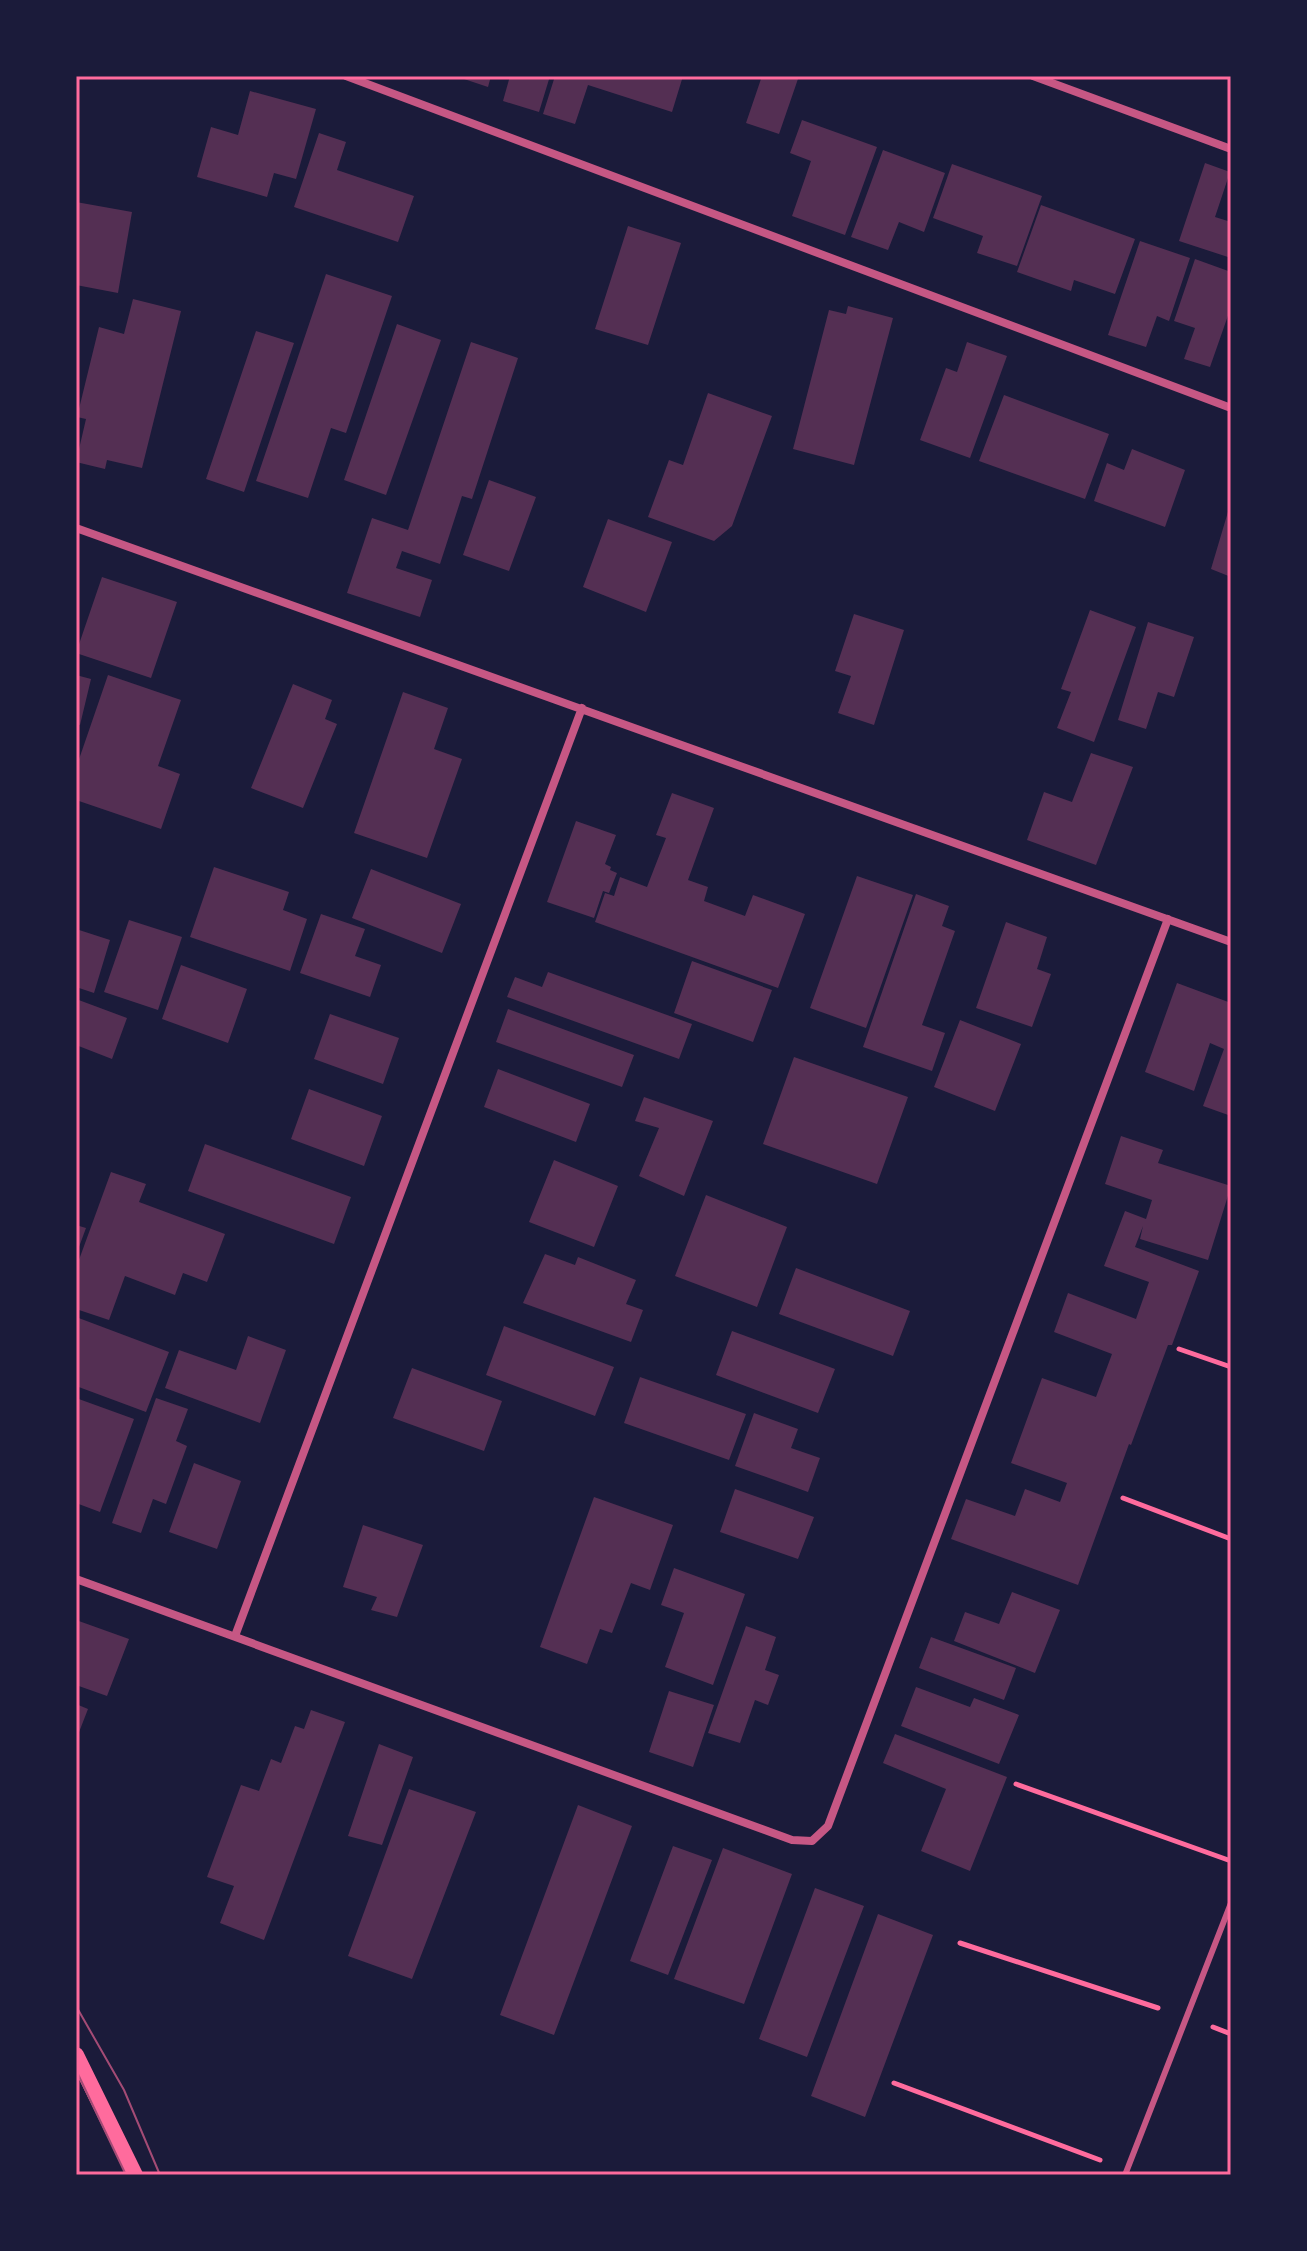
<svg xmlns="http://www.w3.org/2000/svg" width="1307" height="2251" font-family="'Source Serif 4',serif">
<rect width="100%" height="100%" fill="#1b1b3a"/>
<path fill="#542f53" d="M 455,76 L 491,76 L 488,87 Z
M 510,76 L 550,76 L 539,112 L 503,101 Z
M 555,76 L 683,76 L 672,112 L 588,85 L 575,124 L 543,114 Z
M 762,76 L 799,76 L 779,134 L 746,123 Z
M 250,91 L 316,109 L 296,179 L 274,173 L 267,197 L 197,177 L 211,127 L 238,135 Z
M 802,120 L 877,147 L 845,235 L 792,216 L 811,161 L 790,153 Z
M 319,133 L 346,142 L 337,170 L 414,196 L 398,242 L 294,207 Z
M 883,150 L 945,173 L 924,232 L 899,222 L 888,250 L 851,237 Z
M 1205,163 L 1230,172 L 1215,217 L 1231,222 L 1231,258 L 1179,241 Z
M 952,164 L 1042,196 L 1017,266 L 977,253 L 983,236 L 933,218 Z
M 76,202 L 132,212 L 118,293 L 76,285 Z
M 1041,205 L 1135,239 L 1115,294 L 1074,280 L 1071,291 L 1017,272 Z
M 628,226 L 681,243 L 648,345 L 595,329 Z
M 1140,241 L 1190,258 L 1169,321 L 1157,316 L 1146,347 L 1108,335 Z
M 1195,259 L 1231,272 L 1231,307 L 1210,367 L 1184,359 L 1195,328 L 1174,321 Z
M 326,274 L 392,296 L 346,433 L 331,428 L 308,498 L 256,481 Z
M 133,299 L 181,311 L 142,468 L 107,460 L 105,469 L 76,462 L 86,419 L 77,417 L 99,327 L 124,334 Z
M 848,306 L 893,318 L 854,465 L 793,449 L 829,310 L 846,314 Z
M 397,324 L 441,340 L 386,495 L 344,480 Z
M 256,331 L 294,343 L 244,492 L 206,479 Z
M 471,342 L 518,358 L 472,499 L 462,496 L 440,564 L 402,551 L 396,568 L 432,580 L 420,617 L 347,593 L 372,518 L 408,530 Z
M 967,342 L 1007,356 L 970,458 L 920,440 L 946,368 L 957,372 Z
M 708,393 L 772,416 L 732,526 L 714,541 L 648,517 L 669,460 L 683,465 Z
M 1004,395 L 1109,434 L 1085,499 L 979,461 Z
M 1132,449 L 1185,470 L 1165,527 L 1094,501 L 1107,463 L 1124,470 Z
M 489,480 L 536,497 L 509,571 L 463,555 Z
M 1230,505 L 1231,505 L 1231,577 L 1211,569 Z
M 608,519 L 672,542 L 646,612 L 583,587 Z
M 102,577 L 177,602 L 151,678 L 76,653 Z
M 1090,610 L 1136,627 L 1094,742 L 1057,728 L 1071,692 L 1061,689 Z
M 854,614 L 904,630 L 874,725 L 838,713 L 851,676 L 835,671 Z
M 1148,622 L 1194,637 L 1174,697 L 1158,692 L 1146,729 L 1118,720 Z
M 76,675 L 91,679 L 80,725 L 76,724 Z
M 108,675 L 181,700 L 158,766 L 180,774 L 161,829 L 76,800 L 76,768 Z
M 293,684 L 332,700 L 325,719 L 337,724 L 303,808 L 251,788 Z
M 403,692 L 448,708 L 434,749 L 462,759 L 427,858 L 354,833 Z
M 1091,753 L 1133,767 L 1096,865 L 1027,840 L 1044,792 L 1072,802 Z
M 672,793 L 714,808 L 688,880 L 708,887 L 704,901 L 745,916 L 753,895 L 805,914 L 778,988 L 595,922 L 605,893 L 614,896 L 620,877 L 647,887 L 666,838 L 656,835 Z
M 576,821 L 616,835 L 605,864 L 611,867 L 610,870 L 617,873 L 609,893 L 603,891 L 594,918 L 547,902 Z
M 214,867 L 289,892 L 283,910 L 307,919 L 290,971 L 190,937 Z
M 371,869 L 461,904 L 442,953 L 352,918 Z
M 857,876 L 913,895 L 866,1028 L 810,1008 Z
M 916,894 L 949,906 L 942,926 L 955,931 L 922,1025 L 945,1033 L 932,1071 L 863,1047 Z
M 321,914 L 365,929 L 355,956 L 381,965 L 370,997 L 300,973 Z
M 129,920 L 182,937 L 158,1010 L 104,992 Z
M 1006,922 L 1047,937 L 1037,969 L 1051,974 L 1032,1027 L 976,1008 Z
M 76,929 L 110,940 L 94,993 L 76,987 Z
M 692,961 L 772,990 L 753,1042 L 674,1013 Z
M 181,965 L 247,989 L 228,1043 L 162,1019 Z
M 548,972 L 692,1024 L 679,1059 L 507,997 L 515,977 L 542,987 Z
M 1177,983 L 1231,1003 L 1231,1116 L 1203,1106 L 1224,1049 L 1210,1043 L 1194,1091 L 1145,1072 Z
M 76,999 L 127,1018 L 112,1059 L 76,1045 Z
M 508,1009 L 634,1055 L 622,1087 L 496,1042 Z
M 330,1014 L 399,1038 L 383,1084 L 314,1059 Z
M 960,1020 L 1021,1044 L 995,1111 L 934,1087 Z
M 794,1057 L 908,1097 L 877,1184 L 763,1144 Z
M 498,1069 L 590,1104 L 576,1142 L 484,1107 Z
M 309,1089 L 382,1116 L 364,1166 L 291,1139 Z
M 644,1097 L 713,1121 L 684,1196 L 639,1176 L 659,1128 L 635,1121 Z
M 1121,1136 L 1163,1150 L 1158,1163 L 1231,1186 L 1208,1260 L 1140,1239 L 1143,1226 L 1135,1247 L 1199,1271 L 1172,1345 L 1168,1345 L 1131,1445 L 1129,1444 L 1078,1585 L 951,1539 L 966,1499 L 1015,1516 L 1025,1489 L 1060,1502 L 1067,1483 L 1011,1463 L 1042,1378 L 1096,1397 L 1112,1354 L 1054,1332 L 1068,1293 L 1136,1319 L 1149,1282 L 1104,1266 L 1125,1211 L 1146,1219 L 1152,1200 L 1105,1184 Z
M 205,1144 L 351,1197 L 334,1244 L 188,1191 Z
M 554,1160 L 618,1186 L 594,1247 L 529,1222 Z
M 111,1172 L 146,1184 L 139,1202 L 225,1234 L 207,1282 L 183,1273 L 175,1295 L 125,1276 L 109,1320 L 76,1309 L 76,1268 Z
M 706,1195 L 787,1227 L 757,1307 L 675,1276 Z
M 76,1225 L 86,1228 L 76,1255 Z
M 545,1254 L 575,1265 L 578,1257 L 636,1280 L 626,1304 L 643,1310 L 631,1342 L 523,1303 Z
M 796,1268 L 910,1311 L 893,1356 L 779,1314 Z
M 76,1317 L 169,1352 L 146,1412 L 76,1386 Z
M 504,1326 L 614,1367 L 595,1416 L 486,1375 Z
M 732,1331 L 835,1369 L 818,1413 L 716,1375 Z
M 248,1336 L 286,1350 L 260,1423 L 165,1388 L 179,1350 L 236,1370 Z
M 412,1368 L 502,1401 L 484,1451 L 393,1418 Z
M 640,1377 L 746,1414 L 729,1460 L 624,1423 Z
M 76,1398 L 134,1419 L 100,1512 L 76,1503 Z
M 156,1398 L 188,1409 L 176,1441 L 187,1446 L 166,1504 L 153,1499 L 141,1533 L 112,1523 Z
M 754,1413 L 798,1429 L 791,1448 L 820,1458 L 808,1492 L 735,1466 Z
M 194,1463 L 241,1481 L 217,1549 L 169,1532 Z
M 735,1489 L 814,1517 L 798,1559 L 720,1532 Z
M 594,1497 L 673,1525 L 650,1590 L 631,1583 L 612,1633 L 600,1629 L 587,1664 L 540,1647 Z
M 363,1525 L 423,1545 L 397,1617 L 371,1610 L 377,1597 L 343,1587 Z
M 674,1568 L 745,1594 L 713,1685 L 665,1667 L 684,1613 L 661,1605 Z
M 1012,1592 L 1060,1610 L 1035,1673 L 954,1641 L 965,1612 L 999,1624 Z
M 76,1620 L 129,1639 L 107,1696 L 76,1685 Z
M 746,1626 L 776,1637 L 765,1670 L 779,1675 L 768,1705 L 755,1700 L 740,1743 L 708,1733 Z
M 931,1637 L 1016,1668 L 1004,1700 L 919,1668 Z
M 916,1687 L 970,1707 L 974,1698 L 1019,1715 L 999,1764 L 901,1726 Z
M 669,1691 L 714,1705 L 693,1767 L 649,1752 Z
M 76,1704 L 88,1709 L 76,1740 Z
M 311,1710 L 345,1722 L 264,1940 L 220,1923 L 234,1886 L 207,1877 L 241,1785 L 259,1791 L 271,1759 L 281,1763 L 295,1726 L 304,1729 Z
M 895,1734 L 1007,1777 L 970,1871 L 921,1851 L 946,1789 L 883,1763 Z
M 379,1744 L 413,1757 L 382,1845 L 348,1836 Z
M 409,1789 L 476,1812 L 412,1979 L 348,1956 Z
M 578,1805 L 632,1826 L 554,2035 L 500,2015 Z
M 673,1846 L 712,1860 L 668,1975 L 630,1961 Z
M 723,1848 L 792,1874 L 744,2004 L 674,1979 Z
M 815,1888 L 864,1906 L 807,2057 L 759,2039 Z
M 878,1914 L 933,1935 L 865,2117 L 811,2096 Z"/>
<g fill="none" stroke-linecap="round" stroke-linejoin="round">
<path stroke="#ff6b9d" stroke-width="5" d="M 1179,1349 L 1231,1367
M 1123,1498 L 1231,1539
M 1016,1784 L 1231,1861
M 960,1943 L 1158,2008
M 1213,2027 L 1231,2034
M 894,2083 L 1100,2160"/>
<path stroke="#c65784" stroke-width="6" d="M 1125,2175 L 1231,1903"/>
<path stroke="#c65784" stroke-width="8" d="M 346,76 L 1231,408
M 1033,76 L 1231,149
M 76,528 L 1231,942
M 76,1579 L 792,1840 L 812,1841 L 828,1826 L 1168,919
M 235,1636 L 582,708"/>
<path stroke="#ff6b9d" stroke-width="16" d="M 76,2055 L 135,2175"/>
<path stroke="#a44b75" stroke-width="2" d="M 76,2006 L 124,2090 L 160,2175
M 76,2070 L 126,2175"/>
</g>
<rect width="1307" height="2251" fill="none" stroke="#1b1b3a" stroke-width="156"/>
<rect x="78" y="78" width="1151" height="2095" fill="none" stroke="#ff6b9d" stroke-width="3"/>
</svg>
